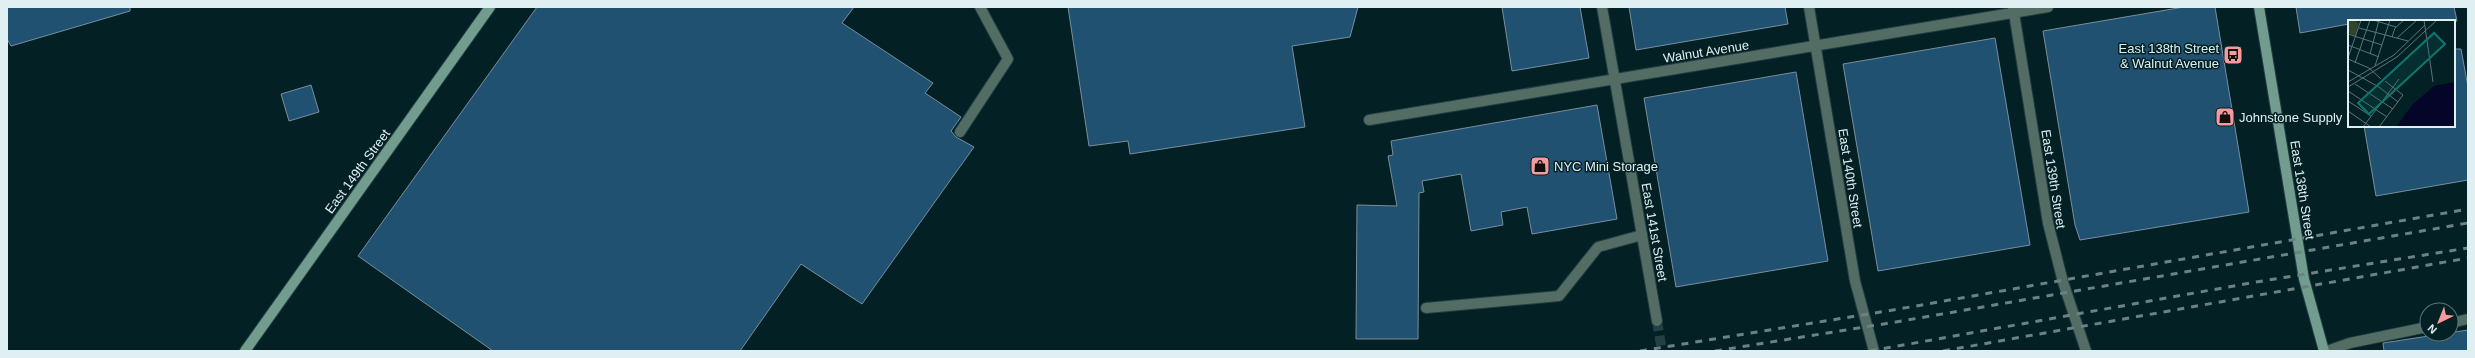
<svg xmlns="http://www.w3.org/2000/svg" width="2475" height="358" font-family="Helvetica,sans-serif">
<rect width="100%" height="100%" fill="#032125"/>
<path fill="#205171" stroke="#788e9e" d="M 7,7 L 130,7 L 130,11 L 11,46 L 7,39 Z
M 537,7 L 854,7 L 842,23 L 933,83 L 925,93 L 961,117 L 951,131 L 956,137 L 974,147 L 862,304 L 801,264 L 740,351 L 493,351 L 358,256 Z
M 1068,7 L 1358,7 L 1350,37 L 1292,46 L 1305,127 L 1130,154 L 1128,141 L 1089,146 Z
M 1502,7 L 1580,7 L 1589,58 L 1512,71 Z
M 1629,7 L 1785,7 L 1788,24 L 1636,50 Z
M 2184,7 L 2215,7 L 2249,212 L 2080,240 L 2075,225 L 2043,31 Z
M 2296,7 L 2454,7 L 2457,21 L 2349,21 L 2349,24 L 2300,33 Z
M 1995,38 L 2030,245 L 1878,271 L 1843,64 Z
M 2454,49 L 2461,49 L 2468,87 L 2468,180 L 2376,196 L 2364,126 L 2454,126 Z
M 1796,72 L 1828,261 L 1676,287 L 1644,98 Z
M 311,85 L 319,112 L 289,121 L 281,94 Z
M 1597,105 L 1617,219 L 1532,234 L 1527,207 L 1501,212 L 1503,225 L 1471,231 L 1461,174 L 1422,181 L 1424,192 L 1419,193 L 1418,339 L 1356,339 L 1357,205 L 1397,206 L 1388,156 L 1393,155 L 1391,141 Z
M 2468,330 L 2468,351 L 2384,351 L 2383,343 Z"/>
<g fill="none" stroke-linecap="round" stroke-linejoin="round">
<path stroke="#244044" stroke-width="10" stroke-dasharray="10 5" stroke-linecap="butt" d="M 1657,321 L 1662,351"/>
<g stroke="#223e42" stroke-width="12">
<path id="lane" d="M 960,132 L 1008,59 L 980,7
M 1426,308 L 1559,296 L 1598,247 L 1642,235
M 2451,323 L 2468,319
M 2327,351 L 2350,343 L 2427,327"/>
</g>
<g stroke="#223e42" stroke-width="12">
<path id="street" d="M 1602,7 L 1657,321
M 1809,7 L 1855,281 L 1874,351
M 2013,7 L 2048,223 L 2063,282 L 2086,351
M 1369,120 L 2048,7"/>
</g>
<g stroke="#223e42" stroke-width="12">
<path id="secondary" d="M 2259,7 L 2304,279 L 2324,351
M 245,351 L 490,7"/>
</g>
<use href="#lane" stroke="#546d64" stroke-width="10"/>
<use href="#street" stroke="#546d64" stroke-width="10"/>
<use href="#secondary" stroke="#729c8e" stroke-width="10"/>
<path stroke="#6b8285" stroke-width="3" stroke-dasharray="7 7" stroke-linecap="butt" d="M 1640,351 L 1893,310 L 2468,209
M 1715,351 L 1896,322 L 2468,223
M 1870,351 L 2256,282 L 2468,248
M 1943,351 L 2468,258"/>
</g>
<defs>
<g id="bus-square" transform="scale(1)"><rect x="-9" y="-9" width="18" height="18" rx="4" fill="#f59b9d" stroke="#032125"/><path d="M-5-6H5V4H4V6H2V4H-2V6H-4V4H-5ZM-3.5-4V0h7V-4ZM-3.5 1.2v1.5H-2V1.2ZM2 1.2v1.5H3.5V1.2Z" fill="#111"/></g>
<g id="shop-square" transform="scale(1)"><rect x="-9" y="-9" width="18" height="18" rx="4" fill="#f59b9d" stroke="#032125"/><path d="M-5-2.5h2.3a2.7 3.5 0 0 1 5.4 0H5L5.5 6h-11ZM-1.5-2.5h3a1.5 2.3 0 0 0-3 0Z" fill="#111"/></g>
</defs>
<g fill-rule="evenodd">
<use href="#bus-square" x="2233" y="55"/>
<use href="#shop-square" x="2225" y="117"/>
<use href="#shop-square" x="1540" y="166"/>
</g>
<g text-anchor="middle" stroke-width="3" stroke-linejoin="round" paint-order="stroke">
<g font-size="13" fill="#e0f0f2" stroke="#032125" text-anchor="start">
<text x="2219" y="53" text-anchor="end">East 138th Street<tspan x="2219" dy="15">&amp; Walnut Avenue</tspan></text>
<text x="2239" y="122">Johnstone Supply</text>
<text x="1554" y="171">NYC Mini Storage</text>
</g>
<g font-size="13" fill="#e0f0f2" stroke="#032125">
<text transform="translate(1706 51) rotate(-9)" y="5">Walnut Avenue</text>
<text transform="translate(357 171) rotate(-54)" y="5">East 149th Street</text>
<text transform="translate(1851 178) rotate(81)" y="5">East 140th Street</text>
<text transform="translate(2054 179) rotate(81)" y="5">East 139th Street</text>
<text transform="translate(2303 190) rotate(81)" y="5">East 138th Street</text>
<text transform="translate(1655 232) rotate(80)" y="5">East 141st Street</text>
</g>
</g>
<g transform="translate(2348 20)">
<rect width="107" height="107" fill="#032125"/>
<path d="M 0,0 L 8,0 L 9,3 L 11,0 L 8,16 L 0,13 Z" fill="#31432a"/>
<path d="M 107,62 L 107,107 L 48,107 L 64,85 L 86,66 Z" fill="#050429"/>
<path fill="none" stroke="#5b7477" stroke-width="1" d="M 25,0 L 48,7M 76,0 L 85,62M 11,8 L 60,21M 0,14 L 34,25M 44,17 L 47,8 L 56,0M 49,18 L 69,0M 0,25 L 31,37M 22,34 L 31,0M 0,38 L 13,0M 0,39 L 21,48 L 33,59M 7,43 L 22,0M 27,46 L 42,0M 0,50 L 31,67 L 50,82M 0,62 L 46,35 L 77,5M 7,64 L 45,89M 0,67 L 49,37 L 89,0M 0,71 L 39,97M 0,81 L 23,96M 0,91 L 23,107M 15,107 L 51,59M 31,107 L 55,75 L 37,61"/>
<path fill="#0f766e" fill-opacity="0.15" stroke="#0f766e" stroke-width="2" d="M 86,13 L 97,24 L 21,94 L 10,83 Z"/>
<rect width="107" height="107" fill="none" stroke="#e0f0f2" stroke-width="2"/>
</g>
<rect width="2475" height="358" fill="none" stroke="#e0f0f2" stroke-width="16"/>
<g transform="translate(2439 322) rotate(223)"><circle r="19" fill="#032125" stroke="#5b7477"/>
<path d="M0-3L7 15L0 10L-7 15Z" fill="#f59b9d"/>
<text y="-6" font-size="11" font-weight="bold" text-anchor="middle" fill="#e0f0f2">N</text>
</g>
</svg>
